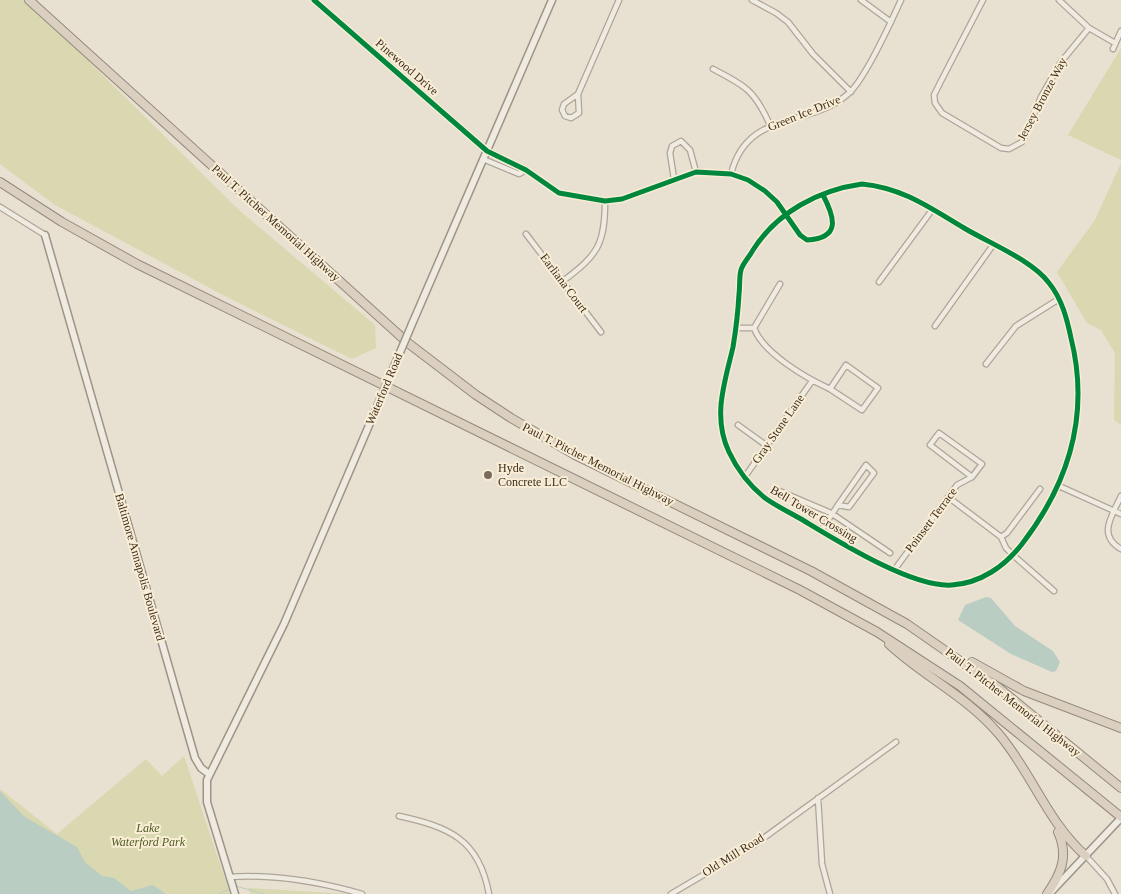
<svg xmlns="http://www.w3.org/2000/svg" width="1121" height="894" font-family="Georgia,serif">
<rect width="100%" height="100%" fill="#e8e0d0"/>
<path fill="#d9d8b1" d="M 0,0 L 27,0 L 240,211 L 375,325 L 376,348 L 352,359 L 225,296 L 55,205 L 0,164 Z
M 1121,48 L 1121,160 L 1068,135 Z
M 1121,163 L 1121,425 L 1114,420 L 1115,353 L 1101,330 L 1087,323 L 1057,272 L 1095,220 Z
M 184,756 L 230,894 L 0,894 L 0,789 L 57,834 L 146,759 L 162,776 Z
M 248,888 L 349,894 L 251,894 Z"/>
<path fill="#bacdc2" d="M 986,597 L 991,598 L 1015,626 L 1053,651 L 1060,662 L 1056,671 L 1052,672 L 1011,654 L 958,620 L 965,605 Z
M 0,791 L 25,817 L 77,847 L 85,862 L 102,876 L 114,878 L 131,891 L 153,885 L 166,894 L 0,894 Z"/>
<g fill="none" stroke-linecap="round" stroke-linejoin="round">
<path stroke="#bacdc2" stroke-width="1" d="M 236,886 L 264,894
M 219,894 L 230,889"/>
<g stroke="#ada598" stroke-width="7">
<path id="street" d="M 314,0 L 487,151 L 526,170 L 559,193 L 605,201 L 622,199 L 696,172 L 731,174 L 748,180 L 765,191 L 777,202 L 800,235 L 807,240 C 841,238 835,218 823,195
M 752,0 L 776,13 L 788,22 L 813,54 L 851,92
M 861,0 L 891,22
M 983,0 L 941,81 L 934,95 L 935,103 L 942,113 L 1001,148 L 1009,149 L 1022,142 L 1041,97 L 1061,62 L 1089,28
M 1059,0 L 1089,28 L 1115,43
M 1113,49 L 1121,31
M 713,69 C 746,86 755,91 770,125
M 578,94 L 564,104 L 562,110 L 565,116 L 571,118 L 579,113 L 578,94 L 619,0
M 483,159 L 519,174 L 526,170
M 731,174 C 747,109 808,129 848,94 C 865,80 891,22 901,0
M 674,179 L 670,153 L 672,146 L 681,141 L 690,150 L 696,172
M 862,184 C 903,188 930,208 964,228 C 989,243 1032,260 1049,283 C 1062,299 1067,319 1071,338 C 1090,414 1069,483 1022,544 C 1005,566 981,583 952,585 C 912,588 836,540 801,519 C 789,512 776,506 765,498 C 750,486 737,469 729,452 C 712,416 725,382 733,347 C 736,329 738,312 739,294 C 740,287 739,277 741,270 C 743,263 750,256 753,250 C 777,212 819,190 862,184 Z
M 0,207 L 45,235
M 526,234 L 601,332
M 563,281 C 598,255 605,244 605,201
M 879,282 L 932,210
M 935,326 L 993,245
M 736,328 L 754,328 C 763,353 806,378 830,389
M 754,328 L 780,284
M 986,364 L 1016,326 L 1059,299
M 846,365 L 878,388 L 862,410 L 830,389 Z
M 738,425 L 767,446
M 939,433 L 982,464 L 972,477 L 930,445 Z
M 866,465 L 874,473 L 849,507 L 838,505 Z
M 744,478 L 812,381
M 1059,486 L 1121,514
M 777,490 L 831,513 L 890,553
M 1121,496 C 1112,516 1097,535 1121,549
M 948,497 L 1001,537 L 1006,548 L 1013,555 L 1054,591
M 821,531 L 838,505
M 1001,537 L 1007,533 L 1040,489
M 895,569 L 957,485 L 972,477
M 818,798 L 822,864 L 830,894
M 399,816 C 449,827 479,839 489,894
M 1086,856 L 1107,879 L 1115,894
M 229,877 C 272,874 320,882 362,894
M 671,894 L 754,845 L 896,742"/>
</g>
<g stroke="#9d9488" stroke-width="9">
<path id="secondary" d="M 45,235 L 195,758 L 201,768 L 209,774
M 412,324 L 552,0
M 1051,892 L 1121,818
M 235,894 L 207,802 L 207,780 L 284,624 L 379,402"/>
</g>
<g stroke="#938a7f" stroke-width="10">
<path id="highway" d="M 29,0 L 408,343 L 476,395 L 511,418 L 575,455 L 811,571 L 907,624 L 999,688 L 1121,788
M 0,182 L 62,222 L 137,264 L 800,590 L 877,632 L 960,686 L 1121,817
M 889,644 C 923,676 965,695 998,733 C 1031,771 1047,822 1086,856
M 972,662 L 1024,691 L 1121,728
M 1047,894 C 1061,874 1069,856 1058,832"/>
</g>
<use href="#street" stroke="#f0ebe1" stroke-width="4.5"/>
<use href="#secondary" stroke="#f0ebe1" stroke-width="6"/>
<use href="#highway" stroke="#dbd0c0" stroke-width="8"/>
<g stroke="#9d9488" stroke-width="9" stroke-linecap="butt">
<path id="secondary-bridge" d="M 379,402 L 412,324"/>
</g>
<use href="#secondary-bridge" stroke="#f0ebe1" stroke-width="6"/>
<g stroke="#f9eed5" stroke-width="8">
<path id="cycleway" d="M 314,0 L 487,151 L 526,170 L 559,193 L 605,201 L 622,199 L 696,172 L 731,174 L 748,180 L 765,191 L 777,202 L 800,235 L 807,240 C 841,238 835,218 823,195
M 862,184 C 903,188 930,208 964,228 C 989,243 1032,260 1049,283 C 1062,299 1067,319 1071,338 C 1090,414 1069,483 1022,544 C 1005,566 981,583 952,585 C 912,588 836,540 801,519 C 789,512 776,506 765,498 C 750,486 737,469 729,452 C 712,416 725,382 733,347 C 736,329 738,312 739,294 C 740,287 739,277 741,270 C 743,263 750,256 753,250 C 777,212 819,190 862,184 Z"/>
</g>
<use href="#cycleway" stroke="#00873e" stroke-width="5"/>
</g>
<circle fill="#7a6c5c" stroke="#f9eed5" stroke-width="2" cx="488" cy="475" r="5"/>
<g text-anchor="middle" stroke-width="4" stroke-linejoin="round" paint-order="stroke">
<g font-size="12" fill="#3e2d1e" stroke="#f9eed5">
<text transform="translate(407 67) rotate(41)" y="4">Pinewood Drive</text>
<text transform="translate(1042 99) rotate(-62)" y="4">Jersey Bronze Way</text>
<text transform="translate(804 113) rotate(-22)" y="4">Green Ice Drive</text>
<text transform="translate(276 223) rotate(42)" y="4">Paul T. Pitcher Memorial Highway</text>
<text transform="translate(564 283) rotate(53)" y="4">Earliana Court</text>
<text transform="translate(384 389) rotate(-67)" y="4">Waterford Road</text>
<text transform="translate(778 429) rotate(-55)" y="4">Gray Stone Lane</text>
<text transform="translate(598 464) rotate(27)" y="4">Paul T. Pitcher Memorial Highway</text>
<text transform="translate(814 514) rotate(31)" y="4">Bell Tower Crossing</text>
<text transform="translate(931 520) rotate(-53)" y="4">Poinsett Terrace</text>
<text transform="translate(140 567) rotate(74)" y="4">Baltimore Annapolis Boulevard</text>
<text transform="translate(1013 702) rotate(38)" y="4">Paul T. Pitcher Memorial Highway</text>
<text transform="translate(733 855) rotate(-32)" y="4">Old Mill Road</text>
</g>
<g font-size="12" fill="#3e2d1e" stroke="#f9eed5" text-anchor="start">
<text x="498" y="472">Hyde<tspan x="498" dy="14">Concrete LLC</tspan></text>
</g>
<g font-size="12" font-style="italic" fill="#4f5c23" stroke="#f9eed5">
<text x="148" y="832">Lake<tspan x="148" dy="14">Waterford Park</tspan></text>
</g>
</g>
</svg>
